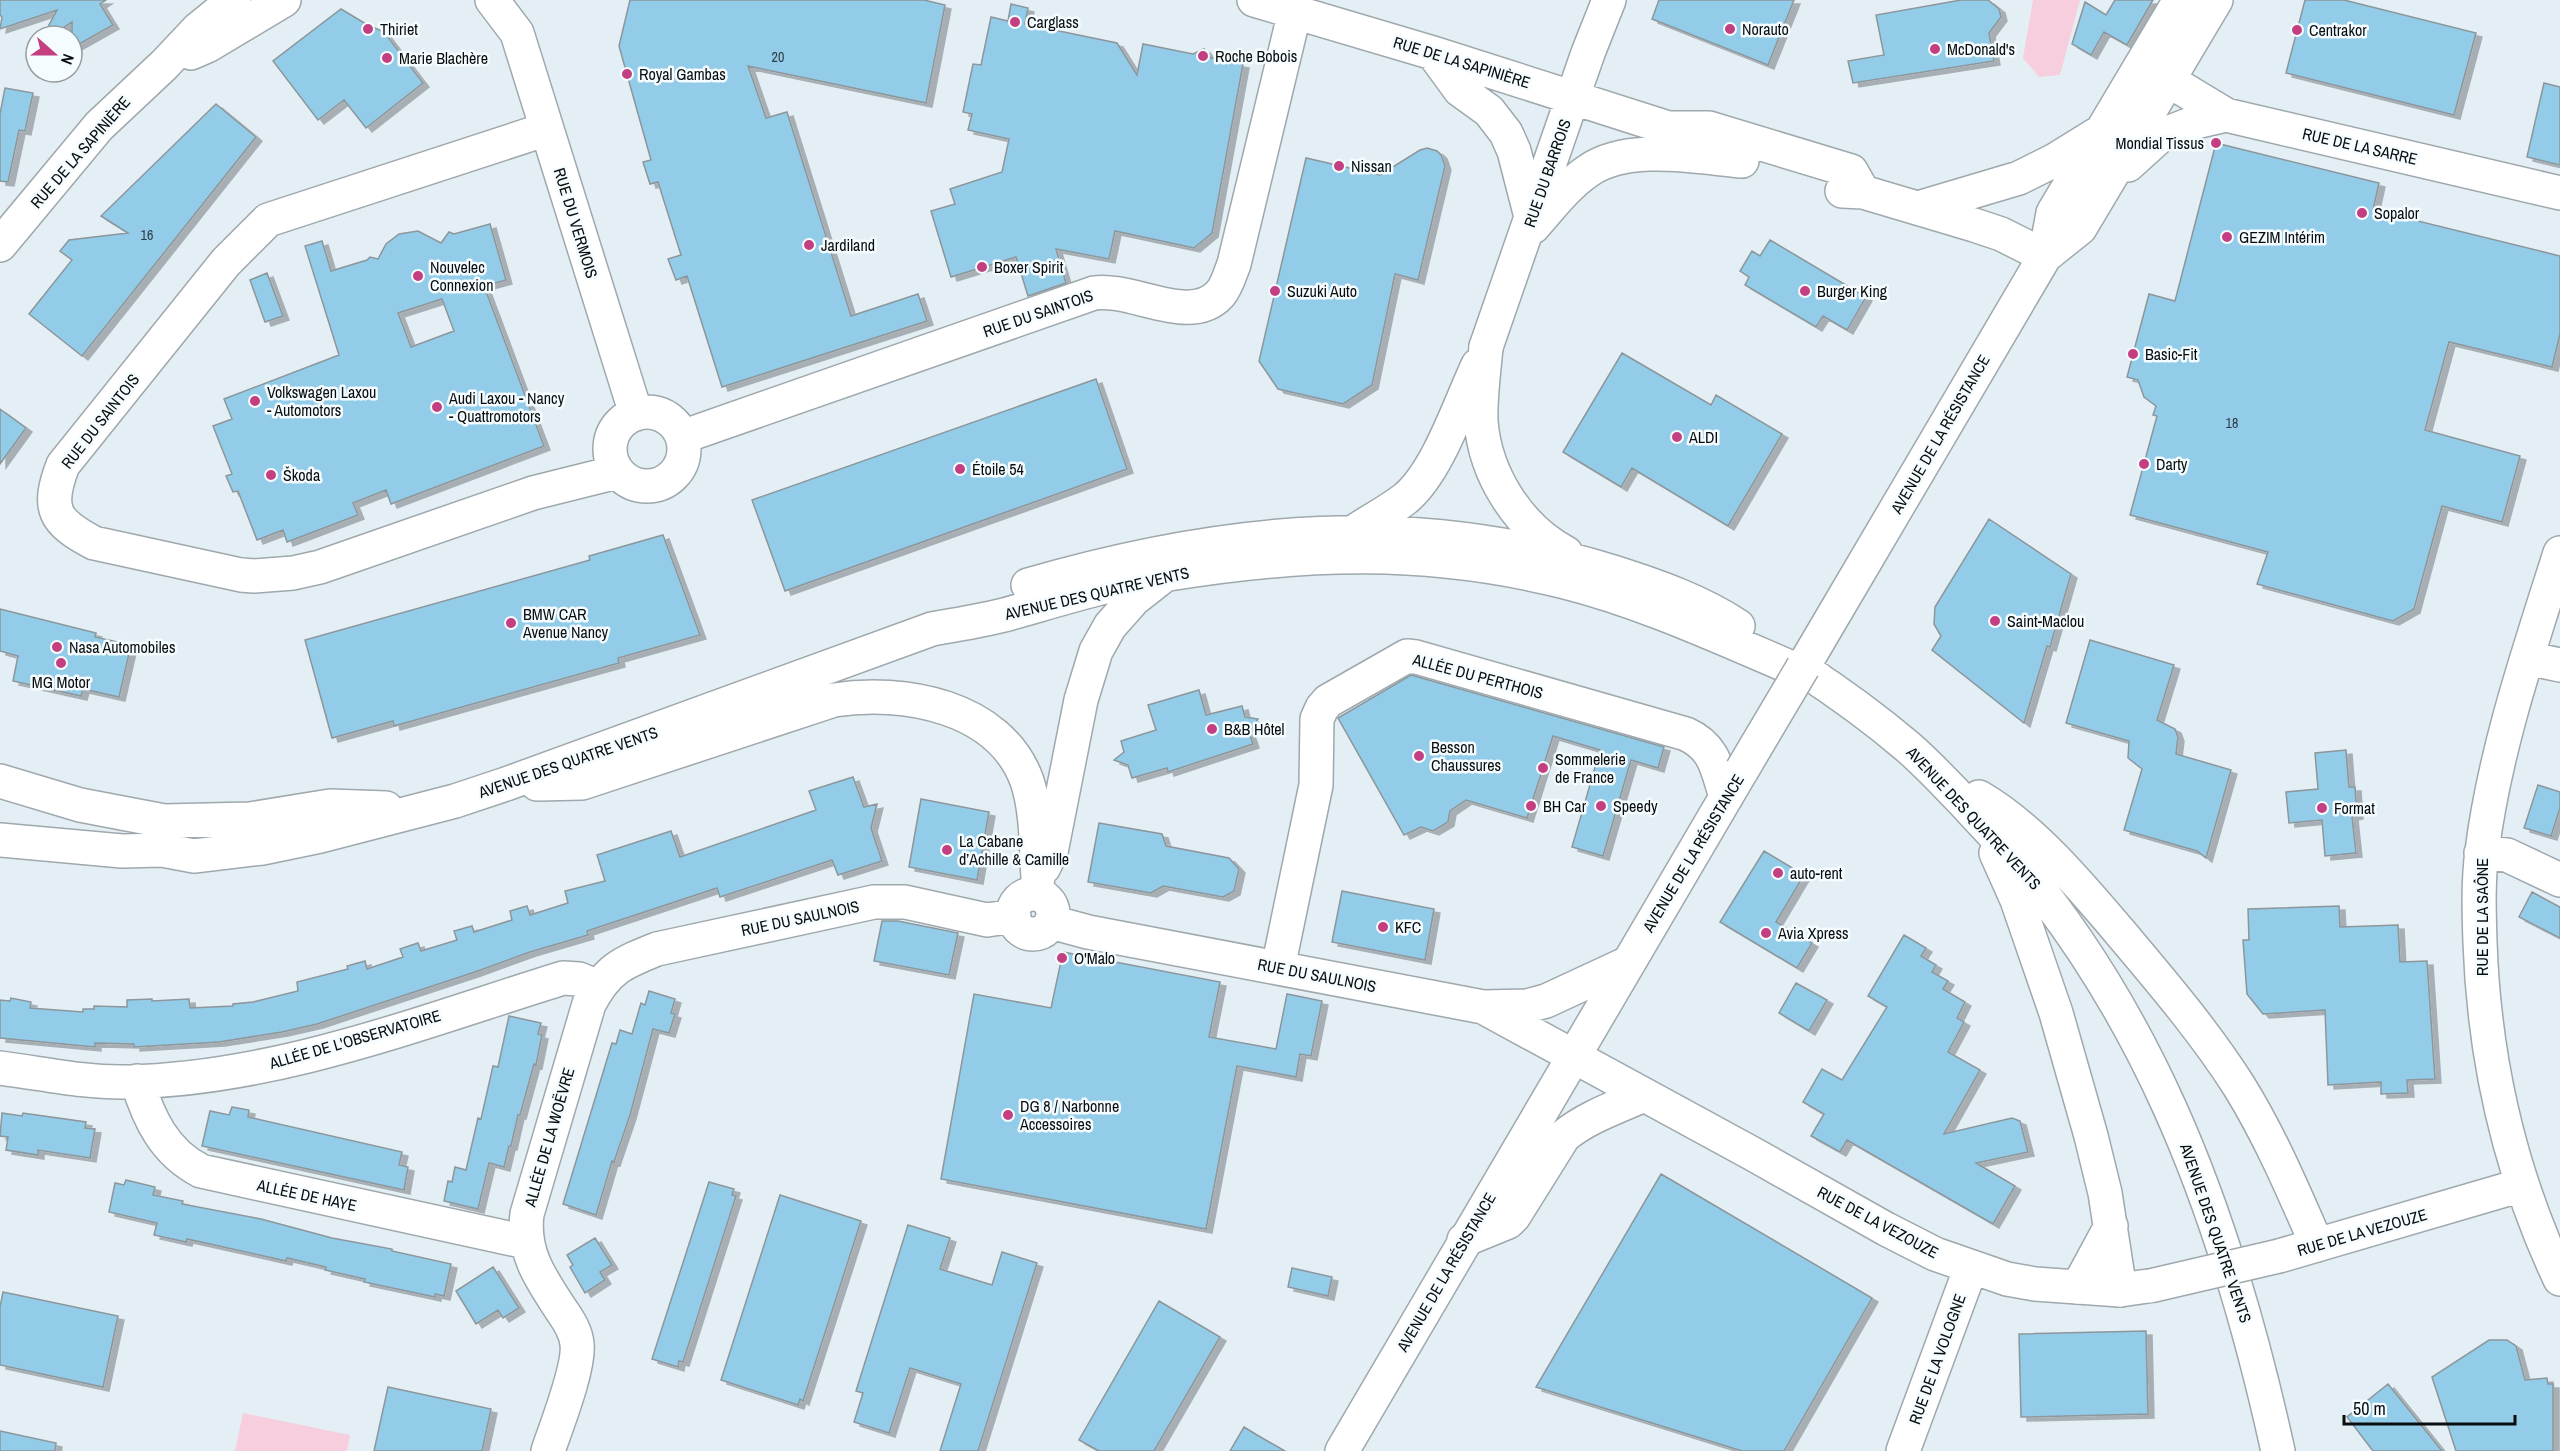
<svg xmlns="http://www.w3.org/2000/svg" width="2560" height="1451" font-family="'Archivo Narrow',sans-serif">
<defs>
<filter id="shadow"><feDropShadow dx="6" dy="4" stdDeviation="0" flood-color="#0004"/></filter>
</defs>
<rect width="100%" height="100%" fill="#e4eff5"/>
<path fill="#f7cedd" d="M 2033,0 L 2080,0 L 2060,75 L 2039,77 L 2023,58 Z
M 243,1413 L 350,1435 L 347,1451 L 235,1451 Z"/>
<path fill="#93cce8" stroke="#8c969b" stroke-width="1.5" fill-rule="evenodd" filter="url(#shadow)" d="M 0,0 L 106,0 L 100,4 L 113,25 L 72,48 L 72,22 L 51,36 L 43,36 L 57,10 L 0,29 L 2,17 L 0,15 Z
M 630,0 L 924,0 L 945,5 L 926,103 L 748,66 L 766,118 L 787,112 L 851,316 L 918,294 L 927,321 L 722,387 L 687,276 L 676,280 L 668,259 L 681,255 L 658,182 L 650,184 L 643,162 L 651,160 L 619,46 Z
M 1659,0 L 1794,0 L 1768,65 L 1652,19 Z
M 1961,0 L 1988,0 L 1999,9 L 2001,17 L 1989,33 L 1994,61 L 1853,83 L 1848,61 L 1884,55 L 1876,15 Z
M 2115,0 L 2153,0 L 2127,45 L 2104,32 L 2091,55 L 2072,44 L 2085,2 L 2106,15 Z
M 2305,0 L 2344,0 L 2476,33 L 2454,115 L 2286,73 Z
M 1011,4 L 1028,8 L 1025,24 L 1117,43 L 1137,75 L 1143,44 L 1193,54 L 1204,49 L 1211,58 L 1243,64 L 1212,233 L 1194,248 L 1115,231 L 1109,259 L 1056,249 L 1066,283 L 1028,296 L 1016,257 L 951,277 L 931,211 L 955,204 L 950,189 L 1002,172 L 1009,139 L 968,130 L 972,114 L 963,112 L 973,64 L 981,65 L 991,17 L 1008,21 Z
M 341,9 L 366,24 L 384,32 L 423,83 L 366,128 L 344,100 L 318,120 L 273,61 Z
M 2544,83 L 2560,87 L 2560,165 L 2527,157 Z
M 5,88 L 33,93 L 25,131 L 19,130 L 8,182 L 0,181 L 0,114 Z
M 216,104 L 256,137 L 82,356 L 29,314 L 72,260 L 60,251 L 69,240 L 128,233 L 101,216 Z
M 2216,143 L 2379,183 L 2373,210 L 2560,256 L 2560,334 L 2552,367 L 2449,342 L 2425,430 L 2520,456 L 2502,522 L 2442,506 L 2414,609 L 2393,621 L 2257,584 L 2268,552 L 2130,515 L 2157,416 L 2153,415 L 2156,406 L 2144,397 L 2138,380 L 2127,377 L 2149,294 L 2175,301 Z
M 1427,148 L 1437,151 L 1441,155 L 1445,166 L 1418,280 L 1395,274 L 1372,385 L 1343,404 L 1278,389 L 1259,361 L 1306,158 L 1380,175 L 1420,150 Z
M 490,224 L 506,280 L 484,286 L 544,446 L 391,504 L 386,490 L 353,503 L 358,515 L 287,542 L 283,530 L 257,540 L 238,491 L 233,492 L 226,476 L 232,474 L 213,426 L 232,419 L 224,399 L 339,355 L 305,246 L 322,241 L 331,271 L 367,260 L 370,257 L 378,259 L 386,244 L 399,234 L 418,231 L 441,243 L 449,232 L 454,234 ZM 442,299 L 454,331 L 411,347 L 398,313 Z
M 1770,240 L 1866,297 L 1847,330 L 1823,316 L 1816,327 L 1745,285 L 1749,277 L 1740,271 L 1752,251 L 1760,256 Z
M 267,273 L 283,316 L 265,322 L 250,280 Z
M 1622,353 L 1711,405 L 1716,395 L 1782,434 L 1728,526 L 1632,468 L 1621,487 L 1563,452 Z
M 1096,379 L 1127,469 L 785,591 L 752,500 Z
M 0,409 L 26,428 L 0,464 Z
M 1989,519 L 2071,574 L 2050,647 L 2047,646 L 2024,723 L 1932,650 L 1941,636 L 1934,624 L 1935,607 Z
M 663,535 L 700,635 L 618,658 L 619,663 L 394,726 L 393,721 L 332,738 L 305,640 L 590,560 L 589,556 Z
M 0,609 L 96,633 L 95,637 L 131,645 L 119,697 L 83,689 L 81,696 L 13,681 L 18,656 L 0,651 Z
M 2090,640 L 2174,665 L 2157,720 L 2175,729 L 2178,737 L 2176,754 L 2231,770 L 2206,858 L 2197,851 L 2124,830 L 2142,769 L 2128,758 L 2129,741 L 2066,723 Z
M 1411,675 L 1664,747 L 1658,768 L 1631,760 L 1603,856 L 1572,847 L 1600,750 L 1553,736 L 1527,818 L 1466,800 L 1450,811 L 1448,822 L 1433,831 L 1421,827 L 1404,835 L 1338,718 Z
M 1199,690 L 1206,715 L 1242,706 L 1245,717 L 1258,719 L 1249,732 L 1253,744 L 1168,772 L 1167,768 L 1132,778 L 1128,765 L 1114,760 L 1124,752 L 1121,741 L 1156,730 L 1148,705 Z
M 2346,750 L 2349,787 L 2355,787 L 2357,815 L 2352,816 L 2356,853 L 2325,856 L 2322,820 L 2289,823 L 2286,792 L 2318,789 L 2315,753 Z
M 853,777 L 864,807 L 877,804 L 871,828 L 882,861 L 838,875 L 832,860 L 720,897 L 717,888 L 587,931 L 588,935 L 530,952 L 475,972 L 317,1024 L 282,1032 L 219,1042 L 134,1047 L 134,1044 L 95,1043 L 95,1047 L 0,1038 L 0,1000 L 10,1001 L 11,998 L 31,1002 L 30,1008 L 83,1012 L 83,1009 L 94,1009 L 94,1006 L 127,1007 L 127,1000 L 152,999 L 152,1001 L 189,999 L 190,1008 L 233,1006 L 233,1004 L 253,1002 L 298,991 L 297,982 L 348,969 L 347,966 L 365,961 L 367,969 L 403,957 L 400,949 L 418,943 L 421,951 L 457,940 L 454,931 L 472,926 L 474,932 L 512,920 L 510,911 L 527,906 L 530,915 L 568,903 L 565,891 L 605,881 L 597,855 L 671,831 L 680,857 L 816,810 L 809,791 Z
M 2538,785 L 2560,792 L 2560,808 L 2551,836 L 2524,828 Z
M 921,799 L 989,812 L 977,880 L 909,867 Z
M 1099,823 L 1162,834 L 1166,846 L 1229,858 L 1239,869 L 1234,891 L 1223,897 L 1163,886 L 1151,893 L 1088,882 Z
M 1764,851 L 1804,875 L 1776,922 L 1812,943 L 1797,968 L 1720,922 Z
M 1342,891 L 1434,909 L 1425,960 L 1332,942 Z
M 2532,892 L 2560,907 L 2560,938 L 2519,917 Z
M 2339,906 L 2340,927 L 2398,925 L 2400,962 L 2427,961 L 2435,1079 L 2407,1080 L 2408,1093 L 2381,1094 L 2381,1082 L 2328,1085 L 2325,1010 L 2263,1014 L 2247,994 L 2243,940 L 2249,940 L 2248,909 Z
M 882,921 L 898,921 L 958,933 L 949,975 L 874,961 Z
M 1904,935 L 1926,948 L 1921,956 L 1936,965 L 1932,972 L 1948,981 L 1943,989 L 1965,1002 L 1957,1018 L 1964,1022 L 1948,1052 L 1980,1070 L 1944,1134 L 2012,1118 L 2020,1121 L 2028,1152 L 1976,1163 L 2015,1186 L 1993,1224 L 1847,1140 L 1840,1152 L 1811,1136 L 1824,1114 L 1803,1102 L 1822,1069 L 1842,1080 L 1887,1007 L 1868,996 Z
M 1063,952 L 1220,982 L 1209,1037 L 1276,1049 L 1287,994 L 1322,1001 L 1311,1056 L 1300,1054 L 1296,1077 L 1237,1066 L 1206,1229 L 941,1179 L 974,994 L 1051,1008 Z
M 1796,983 L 1827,1000 L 1809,1031 L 1779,1013 Z
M 649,991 L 675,999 L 671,1013 L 675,1014 L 669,1033 L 653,1029 L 630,1115 L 614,1162 L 612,1161 L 596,1215 L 563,1204 L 612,1043 L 616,1044 L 620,1030 L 632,1034 L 641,1003 L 645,1005 Z
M 509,1016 L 541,1023 L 538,1034 L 542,1035 L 536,1065 L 534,1064 L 520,1115 L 518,1115 L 511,1146 L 509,1146 L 504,1167 L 489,1163 L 478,1209 L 444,1201 L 448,1181 L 452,1182 L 455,1167 L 466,1170 L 478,1118 L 481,1119 L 493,1066 L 498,1067 Z
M 232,1107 L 249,1110 L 248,1117 L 402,1152 L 399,1165 L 408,1167 L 404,1190 L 202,1146 L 210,1111 L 229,1115 Z
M 2,1113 L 22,1116 L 23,1113 L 86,1122 L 85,1128 L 95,1129 L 90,1158 L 38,1150 L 38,1155 L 6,1150 L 8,1137 L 0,1136 Z
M 1661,1174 L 1872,1298 L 1784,1451 L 1742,1451 L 1536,1387 Z
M 126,1180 L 155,1187 L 153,1195 L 183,1201 L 182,1204 L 261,1219 L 332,1238 L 392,1249 L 392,1251 L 451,1264 L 444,1296 L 435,1294 L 435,1297 L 364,1282 L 365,1279 L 325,1270 L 326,1267 L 287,1258 L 286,1261 L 187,1239 L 186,1242 L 154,1235 L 157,1223 L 109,1212 L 115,1183 L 124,1185 Z
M 709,1182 L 734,1189 L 732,1195 L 736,1196 L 683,1362 L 679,1361 L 678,1367 L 652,1359 Z
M 780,1195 L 861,1221 L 803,1401 L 800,1399 L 798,1405 L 721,1380 Z
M 908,1225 L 950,1238 L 940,1269 L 992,1285 L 1002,1252 L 1037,1263 L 978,1451 L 940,1451 L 961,1384 L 910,1368 L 889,1433 L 854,1422 L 863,1393 L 856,1391 Z
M 595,1238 L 612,1265 L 600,1272 L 605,1280 L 585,1293 L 570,1267 L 573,1265 L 567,1255 Z
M 493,1267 L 519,1308 L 503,1318 L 498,1310 L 476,1324 L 456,1291 Z
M 1292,1268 L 1332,1277 L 1328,1296 L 1288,1287 Z
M 3,1292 L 118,1316 L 103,1387 L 0,1365 L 0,1307 Z
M 1159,1301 L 1220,1337 L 1154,1451 L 1099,1451 L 1079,1440 Z
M 2146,1331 L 2148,1414 L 2021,1417 L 2019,1334 Z
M 2489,1340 L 2507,1340 L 2516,1346 L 2525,1380 L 2547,1378 L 2548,1384 L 2553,1384 L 2553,1451 L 2456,1451 L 2432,1377 Z
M 2388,1384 L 2442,1451 L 2373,1451 L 2347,1417 Z
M 388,1387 L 491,1409 L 482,1451 L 374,1451 Z
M 1244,1427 L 1257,1435 L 1285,1451 L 1230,1451 Z
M 0,1431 L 56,1443 L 55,1451 L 0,1451 Z"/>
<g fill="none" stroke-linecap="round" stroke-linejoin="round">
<g stroke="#9ea8ad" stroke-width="36">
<path id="minor" d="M 492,0 L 517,33 L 636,414
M 1254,0 L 1433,53 L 1668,128 L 1709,128 L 1851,171 L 1863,192
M 191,53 L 207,46 L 284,0
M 1433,53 L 1460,90 L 1489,111 L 1506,133 L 1514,151 L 1531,217
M 2168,80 L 2226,115 L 2560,193
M 547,129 L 268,220 L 226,262 L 63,465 C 46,509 54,522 94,543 L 241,575 L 254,576 L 293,573 L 320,567 L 533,493 L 617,472
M 1842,191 L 1863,192 L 1974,225 L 2001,234 L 2045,256
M 1533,227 C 1550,208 1567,185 1588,171 C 1628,143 1696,157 1742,161
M 0,245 L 99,126 L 164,65 L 198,29 L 234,0
M 1486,347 L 1588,53 L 1609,0
M610 449a37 37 0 1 1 74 0a37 37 0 1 1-74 0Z
M 682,437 L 1094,293 C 1132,287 1191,327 1220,294 C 1227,286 1230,274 1234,264 L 1295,11
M 2560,553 C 2529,651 2495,749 2482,851 C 2478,881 2479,912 2480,942 C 2484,1059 2510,1173 2560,1279
M 2527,658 L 2560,665
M 2481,853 L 2507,855 L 2560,880
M1013 914a20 20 0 1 1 40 0a20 20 0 1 1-40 0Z
M 1051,922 L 1088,932 L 1483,1007 L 1753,1154 L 1886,1229 L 1935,1254 L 2007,1279 L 2035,1284 L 2120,1290 L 2148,1286
M 1278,968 L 1316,785 L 1317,719 L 1322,708 L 1328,701 L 1407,656 L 1416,657 L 1686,734 C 1715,747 1717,769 1726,797
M 1484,1007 L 1527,1006 L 1546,1001 L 1628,963
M 0,1068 C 41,1073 85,1083 126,1082 C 277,1079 421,1022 563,978 L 579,979 L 598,987
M 137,1081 C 149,1119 164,1152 201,1171 L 526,1242
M 1464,1240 L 1508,1222 L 1514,1216 L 1564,1136 C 1587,1117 1617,1107 1644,1095
M 2279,1256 L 2522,1185
M 548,1451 C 556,1427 580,1367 577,1344 C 576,1332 569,1321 562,1311 C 541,1279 522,1253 527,1214 L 589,1004 C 607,969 622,963 657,949 L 874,902 L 905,902 L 987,920 L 1014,916
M 1903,1451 L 1971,1267"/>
</g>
<g stroke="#9ea8ad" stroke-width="36">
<path id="major" d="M 2128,165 L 2160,136 L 2196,122 L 2226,115
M 1918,208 L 2019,178 L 2055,160 L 2097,134
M 2045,256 L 2080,228 L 2216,0
M 1486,347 C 1484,371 1480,397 1481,421 C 1485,475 1519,528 1566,553
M 1355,531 C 1372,520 1391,510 1406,498 C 1438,471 1460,403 1478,365
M 1028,585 C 1225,528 1415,509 1613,572 C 1657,586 1700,601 1738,626
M 1803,667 L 2045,256 L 2053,213 L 2180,0
M 1801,668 C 1838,692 1874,718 1908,747 C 1930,766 1951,789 1971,810 C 2145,991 2225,1210 2278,1451
M 0,781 L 80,805 L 164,821 L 250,819 L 330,806 L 386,808
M 537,784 L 582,783 L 834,700 C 903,689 1000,706 1027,781 C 1037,811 1036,847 1038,878
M 1979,797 C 2031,827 2080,885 2119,931 C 2161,981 2204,1031 2239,1086 C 2270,1136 2293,1190 2317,1245
M 0,840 L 122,851 L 162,850 L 194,856 L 262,848 L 320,836 L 455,801 L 506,784 L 932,629 C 955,625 980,621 1004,615 C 1058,600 1113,582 1169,574 C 1305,552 1426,548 1561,581 C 1650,603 1734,644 1818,679
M 1996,853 L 2017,900 L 2056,1013 L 2091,1136 L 2105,1193 L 2120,1290
M 1044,867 L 1051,852 L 1081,700 L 1096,651 L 1110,626 L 1134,599 L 1162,577
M 2078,1287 L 2111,1226
M 1342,1451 L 1742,770"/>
</g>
<use href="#minor" stroke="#fff" stroke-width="33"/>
<use href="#major" stroke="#fff" stroke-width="33"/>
<g stroke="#9ea8ad" stroke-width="36" stroke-linecap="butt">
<path id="minor-bridge" d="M 2150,1286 L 2279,1256"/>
</g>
<g stroke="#9ea8ad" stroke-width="36" stroke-linecap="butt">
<path id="major-bridge" d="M 1742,770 L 1803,667"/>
</g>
<use href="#minor-bridge" stroke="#fff" stroke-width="33"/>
<use href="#major-bridge" stroke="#fff" stroke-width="33"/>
</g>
<g fill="#c43f81" stroke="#f5fcff" stroke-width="2">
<circle cx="1015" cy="22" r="6"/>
<circle cx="368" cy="29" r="6"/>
<circle cx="1730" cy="29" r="6"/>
<circle cx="2297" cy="30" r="6"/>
<circle cx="1935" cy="49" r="6"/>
<circle cx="1203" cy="56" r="6"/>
<circle cx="387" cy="58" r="6"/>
<circle cx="627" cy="74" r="6"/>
<circle cx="2216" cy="143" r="6"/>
<circle cx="1339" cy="166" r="6"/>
<circle cx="2362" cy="213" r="6"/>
<circle cx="2227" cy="237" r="6"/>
<circle cx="809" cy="245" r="6"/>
<circle cx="982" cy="267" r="6"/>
<circle cx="418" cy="276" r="6"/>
<circle cx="1275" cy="291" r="6"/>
<circle cx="1805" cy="291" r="6"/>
<circle cx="2133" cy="354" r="6"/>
<circle cx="255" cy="401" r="6"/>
<circle cx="437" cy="407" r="6"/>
<circle cx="1677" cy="437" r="6"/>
<circle cx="2144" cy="464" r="6"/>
<circle cx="960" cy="469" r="6"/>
<circle cx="271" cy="475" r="6"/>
<circle cx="1995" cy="621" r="6"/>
<circle cx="511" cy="623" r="6"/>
<circle cx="57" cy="647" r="6"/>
<circle cx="61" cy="663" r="6"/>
<circle cx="1212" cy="729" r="6"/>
<circle cx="1419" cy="756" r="6"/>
<circle cx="1543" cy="768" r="6"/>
<circle cx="1531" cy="806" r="6"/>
<circle cx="1601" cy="806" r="6"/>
<circle cx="2322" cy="808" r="6"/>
<circle cx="947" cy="850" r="6"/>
<circle cx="1778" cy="873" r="6"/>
<circle cx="1383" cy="927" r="6"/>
<circle cx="1766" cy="933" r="6"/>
<circle cx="1062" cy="958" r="6"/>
<circle cx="1008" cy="1115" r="6"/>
</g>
<g text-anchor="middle" stroke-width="5" stroke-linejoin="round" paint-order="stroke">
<g font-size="14" fill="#2c3d44">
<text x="778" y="62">20</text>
<text x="147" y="240">16</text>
<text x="2232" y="428">18</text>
</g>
<g font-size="16" fill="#090d0e" stroke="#f5fcff" text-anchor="start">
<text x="1027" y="28">Carglass</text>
<text x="380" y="35">Thiriet</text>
<text x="1742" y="35">Norauto</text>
<text x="2309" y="36">Centrakor</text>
<text x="1947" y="55">McDonald's</text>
<text x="1215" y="62">Roche Bobois</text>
<text x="399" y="64">Marie Blachère</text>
<text x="639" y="80">Royal Gambas</text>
<text x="2204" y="149" text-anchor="end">Mondial Tissus</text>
<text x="1351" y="172">Nissan</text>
<text x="2374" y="219">Sopalor</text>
<text x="2239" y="243">GEZIM Intérim</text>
<text x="821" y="251">Jardiland</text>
<text x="430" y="273">Nouvelec<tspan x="430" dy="18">Connexion</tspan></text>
<text x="994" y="273">Boxer Spirit</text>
<text x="1287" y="297">Suzuki Auto</text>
<text x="1817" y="297">Burger King</text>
<text x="2145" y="360">Basic-Fit</text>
<text x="267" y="398">Volkswagen Laxou<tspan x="267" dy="18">- Automotors</tspan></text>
<text x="449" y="404">Audi Laxou - Nancy<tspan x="449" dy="18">- Quattromotors</tspan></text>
<text x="1689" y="443">ALDI</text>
<text x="2156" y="470">Darty</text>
<text x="972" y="475">Étoile 54</text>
<text x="283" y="481">Škoda</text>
<text x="523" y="620">BMW CAR<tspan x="523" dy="18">Avenue Nancy</tspan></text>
<text x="2007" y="627">Saint-Maclou</text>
<text x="69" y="653">Nasa Automobiles</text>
<text x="61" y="688" text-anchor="middle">MG Motor</text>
<text x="1224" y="735">B&amp;B Hôtel</text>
<text x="1431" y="753">Besson<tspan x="1431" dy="18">Chaussures</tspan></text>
<text x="1555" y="765">Sommelerie<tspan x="1555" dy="18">de France</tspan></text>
<text x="1543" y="812">BH Car</text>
<text x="1613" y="812">Speedy</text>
<text x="2334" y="814">Format</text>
<text x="959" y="847">La Cabane<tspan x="959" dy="18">d’Achille &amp; Camille</tspan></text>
<text x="1790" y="879">auto-rent</text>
<text x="1395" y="933">KFC</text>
<text x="1778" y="939">Avia Xpress</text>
<text x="1074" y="964">O'Malo</text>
<text x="1020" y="1112">DG 8 / Narbonne<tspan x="1020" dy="18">Accessoires</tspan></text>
</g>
<g font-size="16" fill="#090d0e" stroke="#f5fcff">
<text transform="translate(1462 62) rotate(17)" y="6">RUE DE LA SAPINIÈRE</text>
<text transform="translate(2360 146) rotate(13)" y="6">RUE DE LA SARRE</text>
<text transform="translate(80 152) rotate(-49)" y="6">RUE DE LA SAPINIÈRE</text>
<text transform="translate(1547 173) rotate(-71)" y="6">RUE DU BARROIS</text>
<text transform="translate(576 223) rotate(73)" y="6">RUE DU VERMOIS</text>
<text transform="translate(1038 313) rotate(-19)" y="6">RUE DU SAINTOIS</text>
<text transform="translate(100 421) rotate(-52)" y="6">RUE DU SAINTOIS</text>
<text transform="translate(1940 434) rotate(-60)" y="6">AVENUE DE LA RÉSISTANCE</text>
<text transform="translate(1097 593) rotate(-13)" y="6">AVENUE DES QUATRE VENTS</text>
<text transform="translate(1478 676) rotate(15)" y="6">ALLÉE DU PERTHOIS</text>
<text transform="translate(568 762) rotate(-19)" y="6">AVENUE DES QUATRE VENTS</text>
<text transform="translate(1974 818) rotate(47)" y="6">AVENUE DES QUATRE VENTS</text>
<text transform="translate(1693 853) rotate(-59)" y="6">AVENUE DE LA RÉSISTANCE</text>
<text transform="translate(2482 917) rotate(-90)" y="6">RUE DE LA SAÔNE</text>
<text transform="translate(800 918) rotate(-12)" y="6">RUE DU SAULNOIS</text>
<text transform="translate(1317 975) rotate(11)" y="6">RUE DU SAULNOIS</text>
<text transform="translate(355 1039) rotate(-16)" y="6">ALLÉE DE L'OBSERVATOIRE</text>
<text transform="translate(549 1137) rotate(-74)" y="6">ALLÉE DE LA WOËVRE</text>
<text transform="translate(307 1195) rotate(12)" y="6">ALLÉE DE HAYE</text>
<text transform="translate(1878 1222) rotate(28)" y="6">RUE DE LA VEZOUZE</text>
<text transform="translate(2362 1232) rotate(-16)" y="6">RUE DE LA VEZOUZE</text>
<text transform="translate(2216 1233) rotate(71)" y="6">AVENUE DES QUATRE VENTS</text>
<text transform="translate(1446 1272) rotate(-60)" y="6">AVENUE DE LA RÉSISTANCE</text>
<text transform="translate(1937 1359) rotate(-70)" y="6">RUE DE LA VOLOGNE</text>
</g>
</g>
<g transform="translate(54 54) rotate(111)"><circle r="28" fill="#f5fcff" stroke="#979c9f" stroke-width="1.5"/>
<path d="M0-4.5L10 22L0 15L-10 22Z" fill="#c43f81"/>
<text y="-9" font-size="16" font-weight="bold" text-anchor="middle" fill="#090d0e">N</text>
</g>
<path d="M2344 1415v9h171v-9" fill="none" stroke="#090d0e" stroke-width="3"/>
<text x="2353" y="1415" font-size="18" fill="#090d0e" stroke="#f5fcff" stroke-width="4.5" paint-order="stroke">50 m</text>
</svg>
